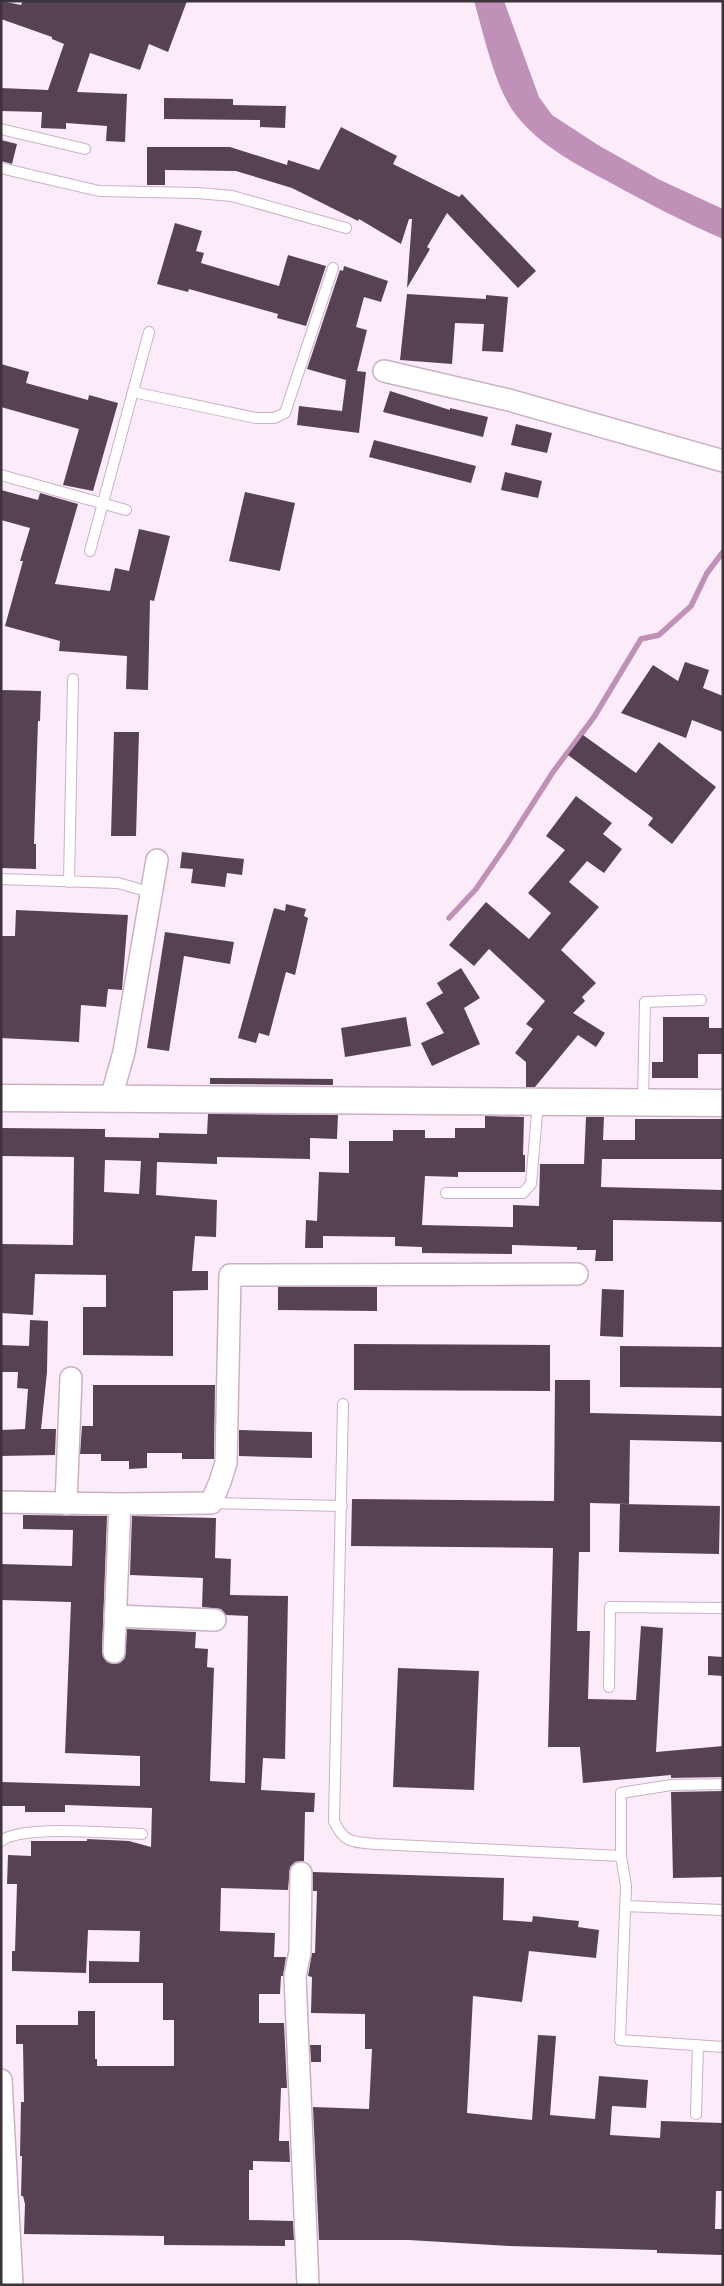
<svg xmlns="http://www.w3.org/2000/svg" width="724" height="2286" font-family="Helvetica,sans-serif">
<rect width="100%" height="100%" fill="#fcecf9"/>
<path fill="#bf90b8" d="M 474,1 L 504,1 L 539,97 L 552,115 L 598,145 L 660,180 L 723,209 L 723,239 C 684,222 647,203 611,183 C 577,165 539,145 516,115 C 495,88 484,35 474,1 Z"/>
<g fill="none" stroke-linecap="round" stroke-linejoin="round">
<path stroke="#bf90b8" stroke-width="5.5" d="M 449,918 L 476,889 L 507,844 L 553,772 L 594,717 L 641,639 L 659,635 L 691,606 L 707,573 L 723,552"/>
</g>
<path fill="#574254" fill-rule="evenodd" d="M 1,1 L 21,5 L 23,1 L 187,1 L 168,52 L 149,44 L 140,70 L 90,53 L 77,92 L 127,94 L 125,142 L 106,141 L 107,126 L 66,123 L 66,129 L 41,128 L 42,112 L 1,111 L 1,88 L 48,90 L 64,44 L 52,39 L 52,37 L 1,19 Z
M 164,98 L 233,99 L 233,105 L 286,106 L 285,128 L 260,127 L 260,120 L 164,119 Z
M 341,127 L 397,156 L 393,164 L 459,197 L 462,194 L 536,271 L 518,288 L 447,213 L 427,247 L 430,249 L 407,288 L 412,219 L 409,219 L 401,244 L 359,219 L 358,221 L 292,188 L 236,171 L 165,170 L 165,185 L 147,185 L 147,147 L 230,147 L 287,165 L 288,160 L 319,170 Z
M 1,140 L 17,144 L 12,164 L 1,161 Z
M 175,223 L 202,231 L 196,251 L 204,253 L 201,263 L 279,286 L 288,255 L 326,266 L 306,326 L 277,318 L 278,314 L 189,289 L 188,292 L 157,284 Z
M 344,266 L 388,281 L 381,302 L 364,297 L 356,327 L 367,330 L 357,371 L 366,372 L 359,433 L 297,425 L 299,406 L 342,411 L 346,380 L 307,369 L 340,270 L 343,271 Z
M 407,294 L 486,299 L 486,295 L 508,297 L 503,352 L 482,351 L 484,324 L 455,323 L 452,364 L 400,360 Z
M 1,364 L 29,372 L 26,383 L 88,400 L 89,395 L 118,403 L 93,491 L 63,485 L 79,429 L 1,407 Z
M 390,391 L 450,410 L 450,408 L 488,417 L 483,437 L 383,412 Z
M 516,424 L 552,433 L 547,453 L 511,445 Z
M 374,440 L 476,466 L 471,483 L 369,457 Z
M 505,472 L 542,481 L 538,498 L 501,490 Z
M 1,490 L 38,500 L 40,493 L 78,504 L 55,584 L 110,591 L 115,568 L 129,571 L 139,529 L 170,536 L 154,601 L 150,600 L 148,690 L 126,689 L 127,656 L 59,651 L 60,641 L 5,626 L 23,561 L 20,561 L 30,528 L 1,520 Z
M 245,492 L 295,503 L 280,571 L 229,561 Z
M 685,662 L 709,670 L 703,688 L 723,696 L 723,732 L 692,720 L 686,738 L 621,713 L 653,665 L 678,681 Z
M 1,690 L 41,691 L 40,721 L 38,721 L 34,844 L 36,844 L 36,869 L 1,868 Z
M 114,732 L 139,732 L 136,836 L 111,836 Z
M 583,735 L 636,773 L 659,742 L 716,787 L 672,844 L 648,825 L 653,818 L 568,755 Z
M 576,796 L 612,823 L 603,834 L 622,849 L 604,873 L 587,861 L 569,882 L 599,907 L 561,950 L 596,983 L 582,997 L 585,1001 L 573,1013 L 605,1033 L 596,1047 L 578,1035 L 535,1087 L 526,1087 L 526,1062 L 515,1053 L 533,1029 L 526,1024 L 545,1001 L 489,949 L 474,966 L 449,945 L 486,902 L 529,939 L 551,913 L 528,893 L 565,850 L 546,836 Z
M 182,852 L 244,859 L 242,875 L 227,873 L 225,887 L 191,883 L 193,869 L 180,868 Z
M 286,904 L 306,909 L 304,916 L 308,918 L 295,975 L 286,972 L 269,1036 L 259,1033 L 256,1043 L 238,1038 L 274,908 L 285,911 Z
M 16,910 L 128,915 L 122,990 L 108,989 L 106,1007 L 81,1005 L 79,1042 L 1,1038 L 1,936 L 15,936 Z
M 165,932 L 234,942 L 230,964 L 184,956 L 169,1051 L 147,1048 Z
M 461,968 L 480,998 L 464,1008 L 480,1044 L 432,1066 L 421,1043 L 444,1033 L 426,1003 L 443,993 L 437,983 Z
M 406,1017 L 411,1046 L 345,1057 L 341,1028 Z
M 663,1017 L 709,1017 L 709,1028 L 723,1028 L 723,1054 L 698,1054 L 698,1078 L 652,1078 L 652,1062 L 663,1062 Z
M 210,1078 L 333,1079 L 333,1085 L 210,1084 Z
M 208,1114 L 338,1115 L 337,1139 L 310,1138 L 310,1159 L 217,1157 L 217,1164 L 157,1162 L 156,1195 L 217,1200 L 216,1237 L 195,1236 L 192,1271 L 208,1271 L 208,1290 L 173,1291 L 173,1356 L 83,1355 L 83,1307 L 106,1307 L 106,1275 L 35,1274 L 33,1315 L 1,1313 L 1,1244 L 73,1245 L 74,1157 L 1,1156 L 1,1128 L 105,1129 L 105,1137 L 159,1138 L 159,1133 L 207,1134 ZM 105,1160 L 141,1161 L 139,1194 L 104,1192 Z
M 485,1116 L 524,1117 L 523,1155 L 525,1155 L 525,1172 L 458,1172 L 458,1177 L 425,1176 L 422,1225 L 513,1227 L 513,1205 L 539,1206 L 540,1164 L 584,1164 L 586,1117 L 604,1117 L 603,1140 L 635,1140 L 635,1119 L 723,1119 L 723,1159 L 602,1159 L 601,1187 L 723,1190 L 723,1222 L 613,1220 L 613,1261 L 595,1261 L 596,1250 L 577,1250 L 577,1247 L 512,1245 L 512,1254 L 422,1253 L 422,1247 L 395,1246 L 395,1237 L 323,1236 L 323,1248 L 305,1248 L 306,1220 L 317,1221 L 319,1172 L 349,1173 L 349,1141 L 393,1141 L 393,1130 L 425,1130 L 425,1138 L 455,1138 L 455,1128 L 485,1128 Z
M 278,1287 L 377,1287 L 377,1311 L 278,1310 Z
M 602,1289 L 624,1290 L 623,1337 L 600,1336 Z
M 30,1320 L 48,1321 L 47,1372 L 41,1429 L 56,1429 L 55,1455 L 1,1456 L 1,1430 L 25,1429 L 28,1389 L 17,1388 L 18,1372 L 1,1372 L 1,1345 L 29,1346 Z
M 354,1344 L 550,1345 L 550,1391 L 354,1390 Z
M 620,1346 L 723,1347 L 723,1388 L 620,1387 Z
M 555,1380 L 590,1380 L 590,1413 L 723,1416 L 723,1442 L 630,1440 L 629,1504 L 590,1503 L 590,1552 L 579,1552 L 577,1631 L 590,1631 L 588,1699 L 636,1700 L 641,1626 L 663,1628 L 656,1752 L 723,1746 L 723,1777 L 671,1778 L 671,1775 L 583,1783 L 580,1747 L 548,1747 L 553,1548 L 351,1546 L 352,1499 L 554,1501 Z
M 93,1385 L 215,1385 L 214,1459 L 182,1459 L 182,1453 L 147,1453 L 147,1468 L 129,1469 L 129,1461 L 101,1461 L 101,1454 L 80,1454 L 82,1426 L 93,1426 Z
M 239,1430 L 312,1432 L 312,1458 L 239,1456 Z
M 620,1504 L 720,1506 L 719,1554 L 619,1552 Z
M 23,1515 L 107,1516 L 102,1651 L 107,1662 L 114,1664 L 120,1663 L 125,1658 L 127,1629 L 196,1632 L 195,1648 L 208,1649 L 207,1667 L 214,1668 L 210,1781 L 245,1783 L 248,1616 L 226,1615 L 221,1609 L 202,1607 L 203,1578 L 130,1575 L 132,1516 L 216,1518 L 215,1558 L 231,1559 L 230,1595 L 288,1596 L 285,1759 L 263,1758 L 261,1790 L 315,1793 L 314,1812 L 305,1812 L 304,1861 L 295,1862 L 290,1867 L 288,1890 L 221,1888 L 220,1931 L 275,1933 L 274,1957 L 286,1957 L 283,1976 L 281,1976 L 280,1994 L 259,1994 L 259,2023 L 284,2023 L 287,2088 L 281,2088 L 279,2141 L 289,2141 L 290,2162 L 253,2161 L 253,2170 L 249,2170 L 249,2220 L 293,2221 L 294,2240 L 285,2240 L 285,2246 L 164,2245 L 164,2236 L 24,2234 L 25,2204 L 23,2196 L 21,2196 L 22,2156 L 20,2156 L 21,2102 L 24,2102 L 23,2044 L 16,2044 L 16,2025 L 78,2025 L 78,2011 L 95,2011 L 95,2059 L 97,2059 L 97,2066 L 174,2066 L 174,2020 L 163,2020 L 163,1983 L 89,1983 L 89,1961 L 139,1962 L 140,1931 L 88,1930 L 86,1973 L 12,1971 L 12,1951 L 15,1951 L 17,1884 L 7,1884 L 8,1855 L 31,1856 L 31,1841 L 87,1841 L 87,1839 L 129,1841 L 151,1847 L 152,1808 L 65,1805 L 65,1812 L 25,1812 L 25,1806 L 1,1806 L 1,1782 L 140,1786 L 140,1756 L 65,1753 L 71,1602 L 1,1600 L 1,1564 L 72,1566 L 73,1530 L 23,1529 Z
M 708,1656 L 723,1657 L 723,1676 L 708,1675 Z
M 398,1668 L 479,1671 L 474,1790 L 393,1787 Z
M 723,1791 L 723,1877 L 673,1878 L 671,1792 Z
M 313,1872 L 504,1878 L 503,1920 L 532,1922 L 533,1916 L 559,1919 L 579,1921 L 578,1927 L 599,1930 L 596,1958 L 529,1951 L 522,2002 L 473,1996 L 467,2113 L 532,2120 L 538,2035 L 556,2036 L 550,2115 L 595,2119 L 599,2076 L 648,2080 L 646,2108 L 612,2106 L 610,2135 L 660,2138 L 661,2121 L 723,2123 L 723,2191 L 716,2191 L 715,2229 L 723,2229 L 722,2255 L 657,2253 L 657,2250 L 509,2246 L 409,2240 L 319,2240 L 313,2107 L 369,2109 L 372,2049 L 365,2049 L 365,2014 L 311,2013 L 312,1977 L 308,1976 L 312,1953 L 315,1953 L 317,1891 L 313,1891 Z
M 310,2045 L 321,2045 L 321,2062 L 311,2062 Z"/>
<g fill="none" stroke-linecap="round" stroke-linejoin="round">
<g stroke="#cbb1c6" stroke-width="12">
<path id="service" d="M 1,129 L 85,149
M 1,168 L 99,191 L 197,193 L 232,196 L 346,228
M 133,392 L 256,418 L 274,418 L 285,413 L 333,268
M 1,475 L 126,510
M 90,551 L 149,332
M 1,879 L 118,883 L 153,893
M 69,882 L 73,679
M 643,1101 L 645,1002 L 701,1000
M 446,1193 L 523,1193 L 531,1184 L 538,1102
M 343,1404 L 334,1821 C 344,1844 354,1842 376,1844 L 621,1856
M 211,1503 L 342,1506
M 609,1687 L 610,1607 L 723,1608
M 723,1784 L 671,1785 L 621,1793 L 621,1856 L 626,1886 L 620,2040 L 723,2047
M 1,1841 C 24,1824 111,1834 142,1834
M 625,1906 L 723,1910
M 696,2114 L 698,2045"/>
</g>
<g stroke="#cbb1c6" stroke-width="24">
<path id="minor" d="M 384,371 L 509,400 L 723,461
M 111,1098 L 124,1052 L 157,860
M 1,1502 L 120,1504 L 211,1503 L 220,1482 L 226,1463 L 230,1275 L 577,1274
M 66,1504 L 71,1378
M 115,1616 L 215,1620
M 114,1652 L 120,1504
M 301,1873 L 300,1952 L 295,1976 L 308,2285
M 1,2080 L 12,2285"/>
</g>
<g stroke="#cbb1c6" stroke-width="29">
<path id="tertiary" d="M 1,1098 L 723,1103"/>
</g>
<use href="#service" stroke="#fff" stroke-width="10"/>
<use href="#minor" stroke="#fff" stroke-width="21"/>
<use href="#tertiary" stroke="#fff" stroke-width="26"/>
</g>
<rect width="724" height="2286" fill="none" stroke="#3d333b" stroke-width="5"/>
</svg>
